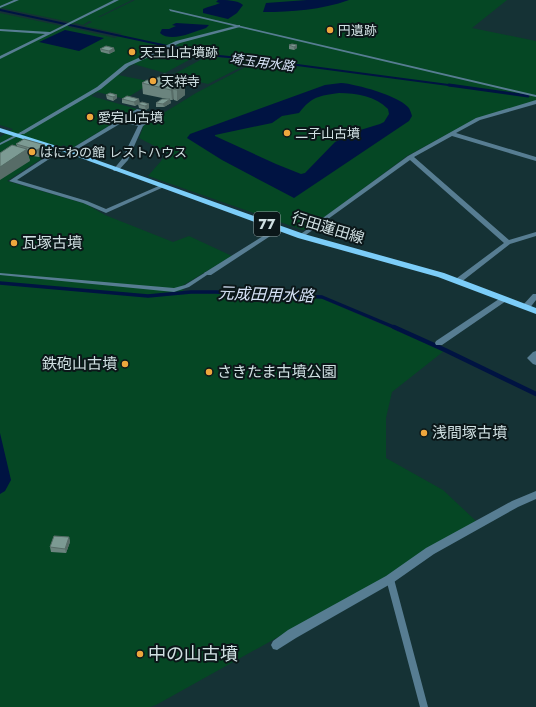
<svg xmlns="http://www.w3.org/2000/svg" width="536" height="707" font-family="Jost,'Noto Sans JP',sans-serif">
<rect width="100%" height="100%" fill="#153235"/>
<path fill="#054724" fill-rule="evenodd" d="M 0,0 L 132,0 L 98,17 L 100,17 L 135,0 L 507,0 L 472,28 L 536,41 L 536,101 L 477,118 L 407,156 L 310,228 L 303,230 L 148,176 L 168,153 L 139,138 L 144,125 L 196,93 L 257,61 L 259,59 L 208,54 L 175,45 L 172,47 L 200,54 L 165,73 L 133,64 L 118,75 L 153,82 L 125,99 L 97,92 L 91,96 L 137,109 L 72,148 L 63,145 L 7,181 L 86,204 L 105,215 L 173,242 L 189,236 L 232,256 L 182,286 L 184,293 L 284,295 L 321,298 L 444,351 L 392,392 L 386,418 L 386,458 L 443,490 L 476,521 L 377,582 L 156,705 L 150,707 L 0,707 L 0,137 L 13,129 L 0,125 L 0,13 L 62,26 L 70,22 L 2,8 L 0,9 ZM 89,21 L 92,22 L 84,26 L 122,34 L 115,38 L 68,27 L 75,23 L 83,25 Z
M 208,56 L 253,61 L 208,84 L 181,78 L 182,76 L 174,74 Z"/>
<path fill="#001342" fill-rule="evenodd" d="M 218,0 C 227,0 237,0 243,5 L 237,13 L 228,19 L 203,13 L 203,9 C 209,6 214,6 220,3 L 216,2 Z
M 307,0 L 349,0 C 321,10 292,12 263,12 L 266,3 Z
M 176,23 L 209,25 L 206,28 C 193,32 171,43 160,33 L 162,29 L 169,29 L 176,26 L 172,25 Z
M 65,30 L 104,38 L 79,51 L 39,42 Z
M 341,83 C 357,84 398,96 408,107 C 410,109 411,113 412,116 L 409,121 L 294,198 L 222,160 L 187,138 L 190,134 L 325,85 ZM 339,93 C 357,93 375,96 388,109 L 389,114 L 384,122 L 380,124 L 357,131 L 335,142 L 305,173 L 301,174 L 276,164 L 215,136 L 215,135 L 272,123 L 282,116 L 299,113 C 312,96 319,96 339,93 Z
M 0,433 L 11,480 L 5,491 L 0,494 Z"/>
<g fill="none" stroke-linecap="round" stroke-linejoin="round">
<path stroke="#001342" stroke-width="2" d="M 0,10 L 209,55 L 267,61 L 456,86"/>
<path stroke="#001342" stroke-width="3" d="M 449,85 L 528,96"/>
<path stroke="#001342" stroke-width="3.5" d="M 0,283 L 148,296 L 191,292 L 216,292 L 322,297 L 396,328"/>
<path stroke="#001342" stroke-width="4.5" d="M 394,327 L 445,350 L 536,394"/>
<path fill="#577d92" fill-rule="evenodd" d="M 169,9 L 536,95 L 536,97 L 170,11 Z
M 21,132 L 24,133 L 0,145 L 0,143 Z
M 206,272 L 210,272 L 210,273 L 189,287 L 174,292 L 0,275 L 0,273 L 174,288 L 185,285 Z
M 390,576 L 393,577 L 394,579 L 428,707 L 420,707 L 386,579 L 387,577 Z"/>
<path fill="#577d92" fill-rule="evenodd" d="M 14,0 L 19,0 L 0,8 L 0,6 Z
M 114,0 L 119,0 L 0,59 L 0,56 L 45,34 L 0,31 L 0,29 L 50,32 Z
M 239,25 L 240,25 L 240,27 L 180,43 L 129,66 L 101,89 L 24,134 L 19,133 L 97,87 L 125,64 L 176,41 Z
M 536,100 L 536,104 L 480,120 L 456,133 L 536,157 L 536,161 L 452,136 L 414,157 L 509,240 L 536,232 L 536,236 L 510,244 L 460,283 L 457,283 L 453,281 L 504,243 L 410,160 L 303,237 L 301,238 L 298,236 L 408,156 L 476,118 Z
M 137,109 L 142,110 L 127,120 L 140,123 L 155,114 L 160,115 L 143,126 L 128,160 L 118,171 L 114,171 L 113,170 L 122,159 L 138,126 L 123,122 L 71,153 L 66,152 Z
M 61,147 L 64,149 L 63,150 L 17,180 L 87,201 L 106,209 L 161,185 L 165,185 L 166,186 L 106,213 L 83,203 L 9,181 Z
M 279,226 L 282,228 L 281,229 L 211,275 L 208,275 L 204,273 Z
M 533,294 L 536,294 L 536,300 L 529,309 L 523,309 L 522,307 L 523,305 Z
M 502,297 L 505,297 L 509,299 L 442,345 L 436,345 L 435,343 L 436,341 Z
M 536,351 L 536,365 L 533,364 L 527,358 L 533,352 Z
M 536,491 L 536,499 L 518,507 L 434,554 L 394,582 L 296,638 L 277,650 L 273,649 L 271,645 L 273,641 L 288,630 L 386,576 L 426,548 L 512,501 Z"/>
<path fill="#7ccdf8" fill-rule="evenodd" d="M 0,128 L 63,148 L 304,234 L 444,273 L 536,308 L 536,314 L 438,277 L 298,238 L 59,150 L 0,132 Z"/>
</g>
<path fill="#6b847e" d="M 289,45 L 297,45 L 297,48 L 294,50 L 289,49 Z
M 100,49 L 115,51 L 109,54 L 101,52 Z
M 176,76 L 176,80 L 185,92 L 185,95 L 177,101 L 174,100 L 174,99 L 172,100 L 170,100 L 171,103 L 164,107 L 156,107 L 156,103 L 167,99 L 143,94 L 142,83 Z
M 106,95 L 117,98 L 113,101 L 107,99 Z
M 122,99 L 140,103 L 135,106 L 122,103 Z
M 142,102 L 149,108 L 146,110 L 139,108 L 138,104 Z
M 16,144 L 45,145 L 46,152 L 39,157 L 28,155 L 30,161 L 17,146 Z
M 69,537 L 70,542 L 66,553 L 51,552 L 50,547 Z"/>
<path fill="#576c67" d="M 297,45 L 297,48 L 294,50 L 294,47 Z
M 114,48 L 115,51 L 109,54 L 109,51 Z
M 176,76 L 177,87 L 174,87 L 175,90 L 173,89 L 174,99 L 172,100 L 171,90 L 171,80 Z
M 185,81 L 185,95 L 177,101 L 177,90 L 180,84 Z
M 117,95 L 117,98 L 113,101 L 113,97 Z
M 139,99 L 140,103 L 135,106 L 134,102 Z
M 170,99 L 171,103 L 164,107 L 163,104 Z
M 149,104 L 149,108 L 146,110 L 145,106 Z
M 45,145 L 46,152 L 39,157 L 37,150 Z
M 27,149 L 30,161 L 0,180 L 0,167 Z
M 69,537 L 70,542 L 66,553 L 65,549 Z"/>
<path fill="#7c9a93" stroke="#576c67" d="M 292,44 L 297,45 L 294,47 L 289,45 Z
M 106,46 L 114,48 L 109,51 L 100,49 Z
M 164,74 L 176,76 L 171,80 L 185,81 L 180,84 L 184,85 L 177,90 L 173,89 L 176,88 L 174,87 L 171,90 L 142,83 L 147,80 L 152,81 Z
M 110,93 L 117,95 L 113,97 L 106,95 Z
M 127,96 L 139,99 L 134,102 L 122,99 Z
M 162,99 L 170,99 L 163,104 L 156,103 Z
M 142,102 L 149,104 L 145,106 L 138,104 Z
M 24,139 L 45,145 L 37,150 L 16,144 Z
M 12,145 L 27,149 L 0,167 L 0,153 Z
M 54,536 L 69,537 L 65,549 L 50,547 Z"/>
<g fill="#eea73d" stroke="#0b1719" stroke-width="1.5">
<circle cx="330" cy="30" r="4"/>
<circle cx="132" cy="52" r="4"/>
<circle cx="153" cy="81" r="4"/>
<circle cx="90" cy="117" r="4"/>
<circle cx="287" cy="133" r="4"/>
<circle cx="32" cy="152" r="4"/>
<circle cx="14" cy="243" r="4"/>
<circle cx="125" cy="364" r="4"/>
<circle cx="209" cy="372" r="4"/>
<circle cx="424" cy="433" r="4"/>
<circle cx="140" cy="654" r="4"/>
</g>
<g text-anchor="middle" stroke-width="4" stroke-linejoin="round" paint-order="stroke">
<g font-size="13" fill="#d0e0e2" stroke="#0b1719" text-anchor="start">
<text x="338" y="35">円遺跡</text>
<text x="140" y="57">天王山古墳跡</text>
<text x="161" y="86">天祥寺</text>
<text x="98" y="122">愛宕山古墳</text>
<text x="295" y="138">二子山古墳</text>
<text x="40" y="157">はにわの館 レストハウス</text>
</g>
<g font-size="13" font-style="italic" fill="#d6e2f6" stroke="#0b1719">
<text transform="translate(262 62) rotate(7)" y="5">埼玉用水路</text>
</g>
<rect fill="#0b1719" stroke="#95a4a6" stroke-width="1" x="254" y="212" width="26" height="24" rx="3"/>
<g font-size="14" font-weight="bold" fill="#d0e0e2">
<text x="267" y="229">77</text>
</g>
<g font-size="15" fill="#d0e0e2" stroke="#0b1719">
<text transform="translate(328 228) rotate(17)" y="5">行田蓮田線</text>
</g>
<g font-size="15" fill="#d0e0e2" stroke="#0b1719" text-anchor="start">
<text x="22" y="248">瓦塚古墳</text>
<text x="117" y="369" text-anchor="end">鉄砲山古墳</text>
<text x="217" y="377">さきたま古墳公園</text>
<text x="432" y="438">浅間塚古墳</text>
</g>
<g font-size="16" font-style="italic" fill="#d6e2f6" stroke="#0b1719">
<text transform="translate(266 294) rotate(2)" y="6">元成田用水路</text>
</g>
<g font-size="18" fill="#d0e0e2" stroke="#0b1719" text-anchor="start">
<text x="148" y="660">中の山古墳</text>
</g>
</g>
</svg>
